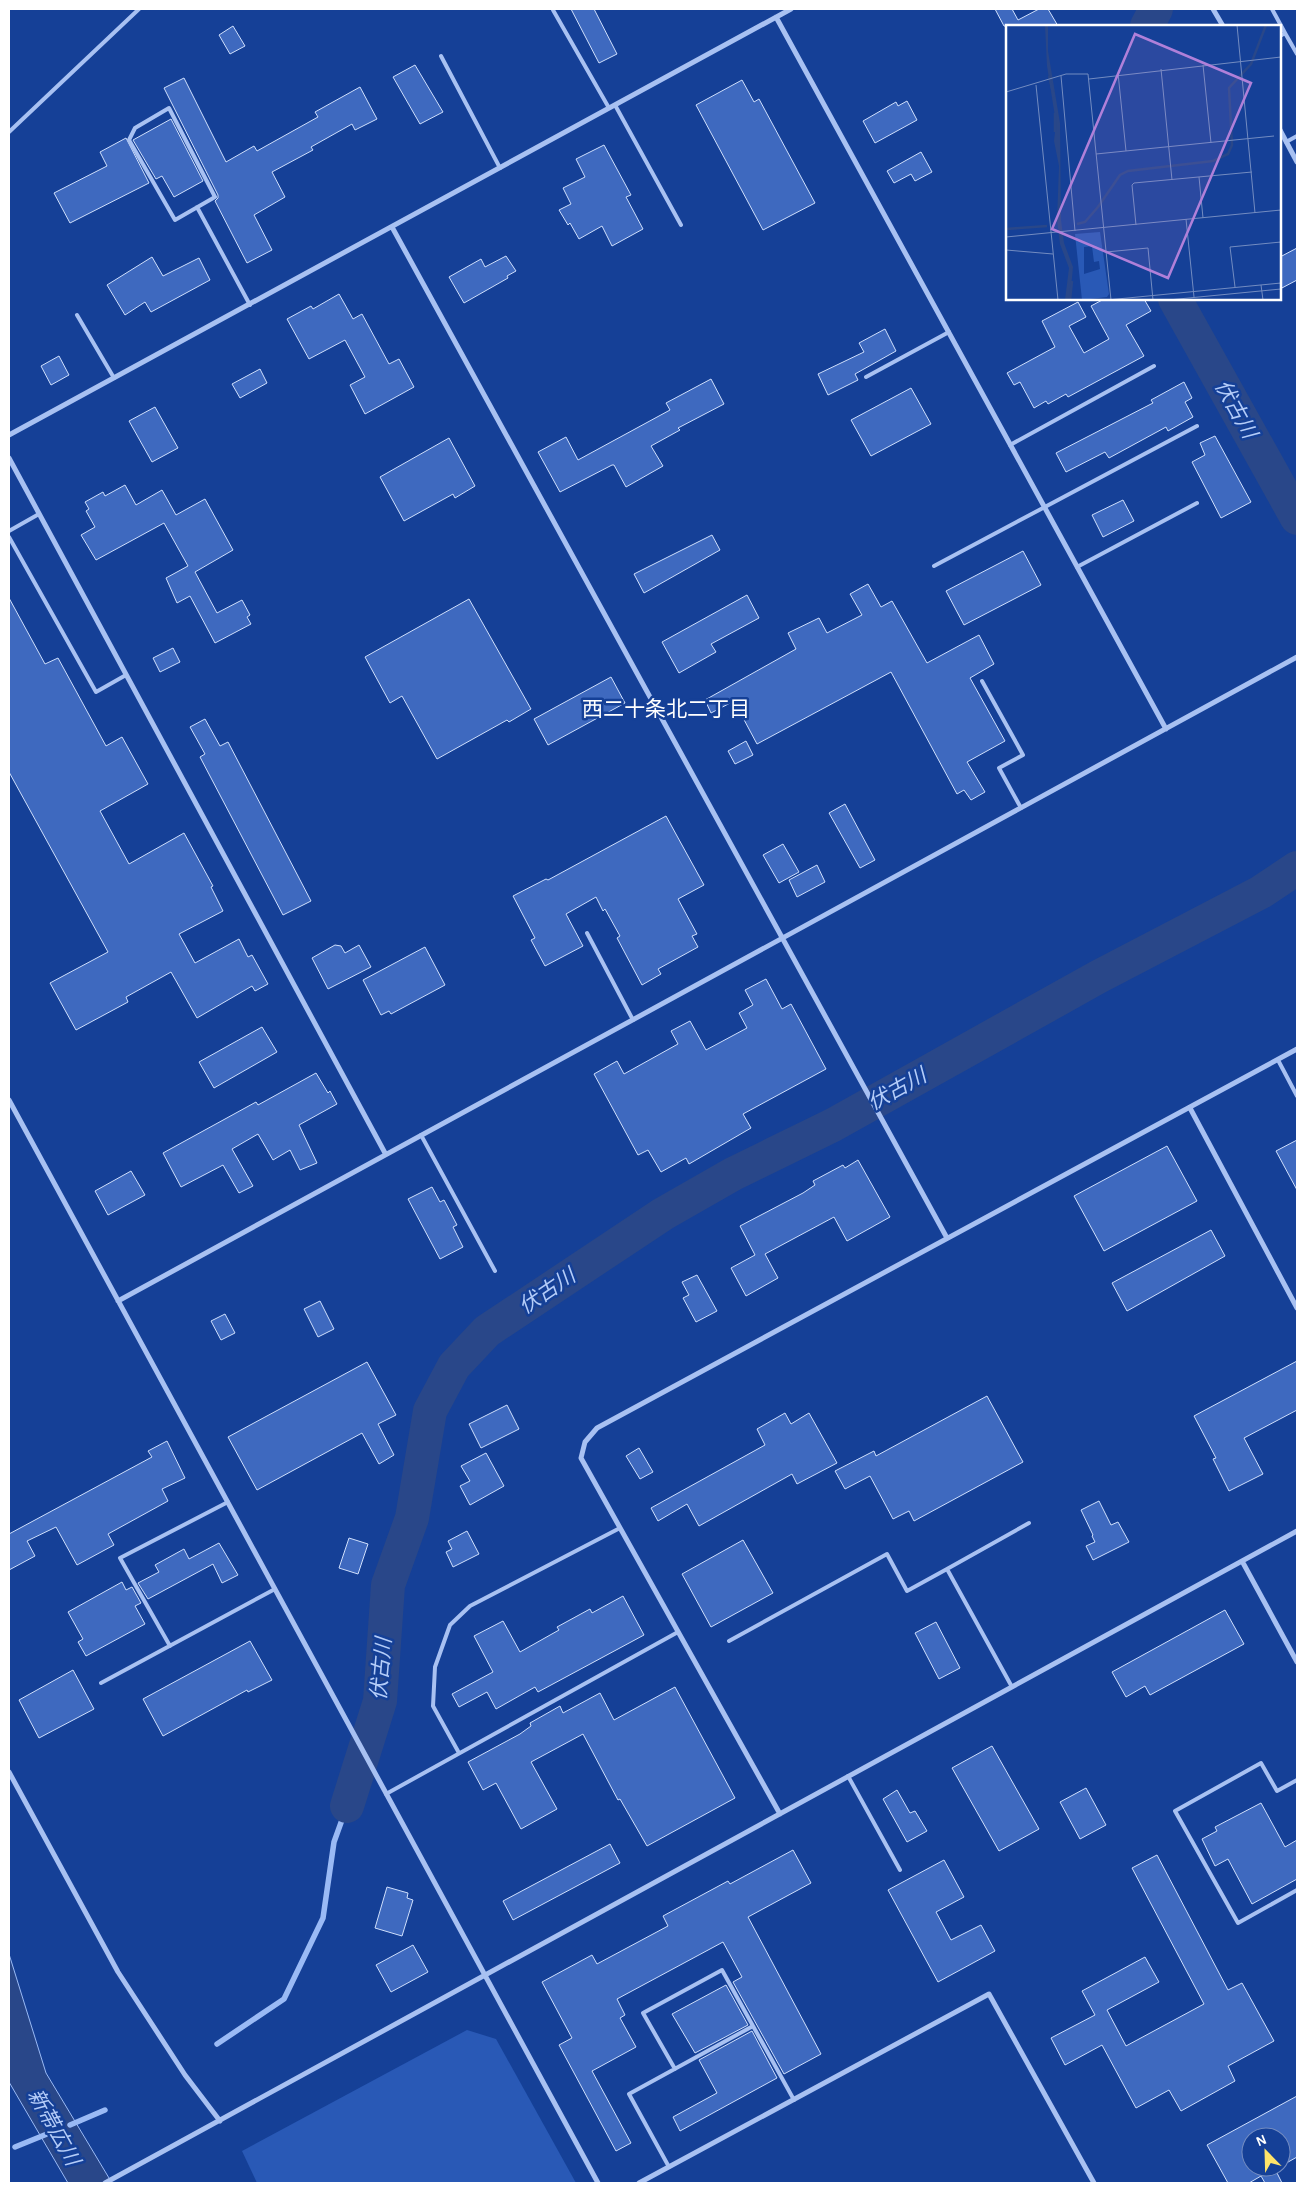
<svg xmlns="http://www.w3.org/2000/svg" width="1306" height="2192" font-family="'Alegreya Sans','Noto Sans JP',sans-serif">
<rect width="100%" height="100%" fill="#154097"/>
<path fill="#2959b6" d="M 467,2030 L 496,2039 L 576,2183 L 257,2183 L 242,2151 Z"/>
<path fill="#294789" stroke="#9abaf5" d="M 9,1954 L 46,2073 L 112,2183 L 68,2183 L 9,2082 Z"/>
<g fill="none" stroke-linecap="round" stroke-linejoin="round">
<path stroke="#9abaf5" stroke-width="5.5" d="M 217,2044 L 284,1999 L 323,1918 L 334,1842 L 347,1806
M 70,2125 L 105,2110
M 15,2147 L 47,2134"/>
<path stroke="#294789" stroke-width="34" d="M 1147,26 L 1156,9
M 1175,299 L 1297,518
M 347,1806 L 380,1701 L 388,1585 L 412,1518 L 430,1411 L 454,1366 L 487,1331 L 663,1214 L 733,1174 L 833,1125 L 1098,977 L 1261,892 L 1297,868"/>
</g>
<path fill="#3e69bf" stroke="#cfdffc" d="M 571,9 L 594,9 L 617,54 L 599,63 Z
M 995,9 L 1012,9 L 1018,20 L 1039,9 L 1048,9 L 1058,26 L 1004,26 Z
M 233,26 L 245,46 L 230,54 L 219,35 Z
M 415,65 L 443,112 L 420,124 L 393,77 Z
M 184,78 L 226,162 L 254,146 L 257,151 L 318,117 L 315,112 L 360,87 L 377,119 L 355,130 L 352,124 L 311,147 L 313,150 L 272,172 L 285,197 L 254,215 L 272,250 L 247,263 L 215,201 L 218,198 L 218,195 L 164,88 Z
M 742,80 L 754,102 L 759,99 L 815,203 L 763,230 L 696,105 Z
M 907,101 L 917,120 L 875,143 L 863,121 L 896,102 L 898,106 Z
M 171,119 L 203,181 L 174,197 L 162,176 L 156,179 L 133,140 Z
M 126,138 L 149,183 L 70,223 L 54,193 L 107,166 L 100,152 Z
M 604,145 L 631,195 L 626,197 L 643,229 L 612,246 L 602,226 L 579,239 L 570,223 L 568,225 L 559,210 L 571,204 L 563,188 L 585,177 L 576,159 Z
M 921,152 L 932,172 L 915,181 L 911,174 L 894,183 L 887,171 Z
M 1297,248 L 1297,280 L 1280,289 L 1280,257 Z
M 506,256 L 516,271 L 507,276 L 508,278 L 464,303 L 449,277 L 481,259 L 485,267 Z
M 152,257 L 163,276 L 199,258 L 210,280 L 151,312 L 145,302 L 125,315 L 107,285 Z
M 339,294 L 353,319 L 362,314 L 389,364 L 399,359 L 414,387 L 365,414 L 350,385 L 365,377 L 345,340 L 309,359 L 287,319 L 311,306 L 313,309 Z
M 1104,299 L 1144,299 L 1151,311 L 1126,325 L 1144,356 L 1068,397 L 1066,394 L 1048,404 L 1046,401 L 1034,408 L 1020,382 L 1014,385 L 1007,373 L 1055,347 L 1042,321 L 1078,302 L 1086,317 L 1069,326 L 1084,353 L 1109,339 L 1091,306 Z
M 885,329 L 896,351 L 855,374 L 858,380 L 828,395 L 818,374 L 864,352 L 859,343 Z
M 59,356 L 69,375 L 51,385 L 41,366 Z
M 260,369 L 267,383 L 240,398 L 232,384 Z
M 711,379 L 724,404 L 678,428 L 680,430 L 651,446 L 663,466 L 626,487 L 614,465 L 612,465 L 560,492 L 538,452 L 566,437 L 578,460 L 670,410 L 666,403 Z
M 1184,382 L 1192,398 L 1185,402 L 1193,417 L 1168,431 L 1166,427 L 1109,458 L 1105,452 L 1066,472 L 1056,453 L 1153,403 L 1151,400 Z
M 911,388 L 931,424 L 871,456 L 851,420 Z
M 155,407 L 178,448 L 152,462 L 129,421 Z
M 1215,436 L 1251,502 L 1221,518 L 1192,462 L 1205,455 L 1200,443 Z
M 449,438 L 475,486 L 455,498 L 453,494 L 404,521 L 380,477 Z
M 125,485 L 136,505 L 162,490 L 176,515 L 205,499 L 233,550 L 195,572 L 217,613 L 242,600 L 250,615 L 247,617 L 251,624 L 215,643 L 190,596 L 177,603 L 166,578 L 188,566 L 164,523 L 96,560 L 81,535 L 95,527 L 86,511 L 89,509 L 85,502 L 103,492 L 105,496 Z
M 1123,500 L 1134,521 L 1103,537 L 1092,515 Z
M 712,535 L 720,550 L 644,593 L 634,574 Z
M 1023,551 L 1041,585 L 964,625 L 946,591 Z
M 868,584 L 881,607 L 892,601 L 927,663 L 979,635 L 994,664 L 970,678 L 1005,741 L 967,762 L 985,792 L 971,800 L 964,790 L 957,794 L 891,672 L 757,744 L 734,701 L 711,713 L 705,700 L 796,649 L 788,633 L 819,618 L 827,633 L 862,615 L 850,594 Z
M 747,595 L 759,618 L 711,644 L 716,652 L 679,673 L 662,642 Z
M 9,598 L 45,664 L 58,658 L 106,746 L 122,737 L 148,784 L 100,811 L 129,864 L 184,833 L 213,886 L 211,887 L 223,911 L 179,934 L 195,963 L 239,939 L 248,957 L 252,955 L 268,984 L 255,991 L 252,986 L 197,1018 L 171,972 L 126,997 L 128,1002 L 76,1030 L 50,983 L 108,952 L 9,772 Z
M 469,599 L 531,709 L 509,722 L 507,720 L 437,759 L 402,696 L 390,703 L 365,657 Z
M 173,648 L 180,662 L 160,672 L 153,658 Z
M 611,677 L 625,703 L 548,745 L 534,719 Z
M 205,719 L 220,746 L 228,742 L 311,901 L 283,915 L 200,757 L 205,754 L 190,727 Z
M 746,741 L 753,755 L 735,764 L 728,751 Z
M 845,804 L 875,860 L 860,868 L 829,813 Z
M 666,816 L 704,885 L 678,899 L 697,934 L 692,936 L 698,947 L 658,969 L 661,974 L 642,985 L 617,938 L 620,936 L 605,909 L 603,911 L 596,897 L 566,914 L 583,946 L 545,966 L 531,940 L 535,938 L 513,896 L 546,879 L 548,880 Z
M 783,844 L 799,872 L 779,883 L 763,855 Z
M 817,865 L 825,882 L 797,897 L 789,880 Z
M 335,945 L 341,946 L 345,953 L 359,945 L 371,967 L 328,989 L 312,958 Z
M 425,947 L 445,985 L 391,1014 L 389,1011 L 381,1015 L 363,980 Z
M 766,979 L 782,1009 L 791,1004 L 826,1069 L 743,1114 L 751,1128 L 689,1164 L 686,1158 L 661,1172 L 648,1150 L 638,1155 L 594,1074 L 617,1061 L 624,1074 L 678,1044 L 671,1031 L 690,1021 L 706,1050 L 747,1028 L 739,1013 L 753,1005 L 745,990 Z
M 262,1027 L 277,1052 L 214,1088 L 199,1062 Z
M 316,1073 L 328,1093 L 330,1091 L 337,1104 L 299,1125 L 317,1163 L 300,1170 L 290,1150 L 273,1160 L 258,1134 L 232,1149 L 253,1186 L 239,1193 L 223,1165 L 181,1187 L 163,1153 L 256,1102 L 258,1105 Z
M 1297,1140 L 1297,1190 L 1276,1151 Z
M 1167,1146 L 1197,1201 L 1104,1251 L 1074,1196 Z
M 858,1160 L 890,1217 L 847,1241 L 834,1217 L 765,1254 L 778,1278 L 746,1296 L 731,1268 L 755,1255 L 740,1226 L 803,1193 L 815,1185 L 813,1181 L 843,1165 L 845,1168 Z
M 131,1171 L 145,1195 L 108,1215 L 95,1191 Z
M 432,1187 L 440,1202 L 444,1200 L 457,1225 L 453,1227 L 463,1247 L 440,1259 L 408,1199 Z
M 1211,1230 L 1225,1256 L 1127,1311 L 1112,1283 Z
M 697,1275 L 717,1311 L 696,1322 L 683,1298 L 689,1295 L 682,1282 Z
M 320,1301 L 334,1329 L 318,1337 L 304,1309 Z
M 225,1314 L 235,1333 L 221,1340 L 211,1321 Z
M 1297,1361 L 1297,1410 L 1244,1438 L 1263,1474 L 1229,1491 L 1213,1459 L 1216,1458 L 1194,1416 Z
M 367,1362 L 396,1415 L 378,1424 L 394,1455 L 379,1464 L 362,1433 L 257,1490 L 228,1437 Z
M 987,1396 L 1023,1462 L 914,1521 L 909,1511 L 893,1519 L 870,1476 L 845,1489 L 835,1471 L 874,1451 L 876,1456 Z
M 507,1405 L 519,1429 L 481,1448 L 469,1424 Z
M 785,1413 L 791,1424 L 809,1413 L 837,1463 L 797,1484 L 792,1474 L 699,1526 L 687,1504 L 658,1521 L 651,1508 L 765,1445 L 757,1429 Z
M 167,1441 L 185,1478 L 162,1489 L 168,1501 L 108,1534 L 114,1545 L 77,1565 L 56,1527 L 27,1541 L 35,1556 L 9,1570 L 9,1534 L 152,1457 L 148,1451 Z
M 639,1448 L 653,1472 L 640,1479 L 626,1456 Z
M 486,1453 L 504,1486 L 470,1505 L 460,1486 L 470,1481 L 461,1466 Z
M 1099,1501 L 1111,1525 L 1118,1522 L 1129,1542 L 1093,1560 L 1086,1546 L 1095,1542 L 1092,1536 L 1093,1535 L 1081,1510 Z
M 467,1531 L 479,1554 L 453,1567 L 446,1552 L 452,1549 L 448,1541 Z
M 349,1538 L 368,1544 L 358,1574 L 339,1568 Z
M 743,1540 L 773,1593 L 711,1627 L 682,1574 Z
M 219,1543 L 238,1575 L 222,1583 L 213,1564 L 148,1599 L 138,1583 L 159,1572 L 155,1565 L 184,1549 L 189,1559 Z
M 122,1582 L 126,1590 L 132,1587 L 141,1603 L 135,1606 L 145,1624 L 86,1656 L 78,1642 L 83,1639 L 68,1612 Z
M 623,1596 L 644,1635 L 538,1692 L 535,1687 L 496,1709 L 487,1692 L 459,1707 L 452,1694 L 493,1672 L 474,1636 L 503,1621 L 520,1652 L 559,1630 L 557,1627 L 590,1609 L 592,1613 Z
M 1225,1610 L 1244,1644 L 1150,1695 L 1145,1686 L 1126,1697 L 1112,1672 Z
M 936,1622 L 960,1668 L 939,1679 L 915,1633 Z
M 250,1641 L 272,1680 L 248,1692 L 247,1690 L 163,1736 L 143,1699 Z
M 73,1670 L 94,1709 L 39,1738 L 19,1700 Z
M 675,1687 L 735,1798 L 647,1846 L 620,1799 L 618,1800 L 583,1734 L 531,1762 L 557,1809 L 521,1829 L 496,1783 L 483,1790 L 468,1762 L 520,1734 L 531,1726 L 530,1723 L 560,1706 L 563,1713 L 600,1693 L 614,1720 Z
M 992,1746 L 1039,1829 L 999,1851 L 952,1768 Z
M 1086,1788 L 1106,1825 L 1080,1839 L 1060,1802 Z
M 897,1790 L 910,1813 L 915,1811 L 927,1831 L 907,1842 L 883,1799 Z
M 1261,1803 L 1285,1847 L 1297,1840 L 1297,1879 L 1252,1904 L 1228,1859 L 1215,1866 L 1202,1839 L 1217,1831 L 1215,1827 Z
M 610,1844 L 620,1863 L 513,1920 L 503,1901 Z
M 793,1850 L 811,1883 L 748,1917 L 821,2054 L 784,2074 L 733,1982 L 742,1977 L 723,1942 L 617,1999 L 625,2015 L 620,2018 L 636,2047 L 592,2071 L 631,2143 L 616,2151 L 559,2045 L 572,2038 L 542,1982 L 592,1955 L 597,1964 L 668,1926 L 663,1916 L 728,1881 L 730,1884 Z
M 1157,1855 L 1228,1990 L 1242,1983 L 1274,2041 L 1228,2066 L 1235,2081 L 1181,2111 L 1169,2090 L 1136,2108 L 1102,2045 L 1065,2065 L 1051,2038 L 1095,2015 L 1082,1991 L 1145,1957 L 1159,1982 L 1107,2010 L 1126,2046 L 1204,2004 L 1132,1868 Z
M 944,1860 L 964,1897 L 936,1912 L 951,1940 L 981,1925 L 995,1951 L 938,1982 L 888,1890 Z
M 387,1887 L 408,1893 L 407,1898 L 413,1900 L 402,1936 L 375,1928 Z
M 413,1945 L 428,1972 L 391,1992 L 376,1965 Z
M 726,1985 L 748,2025 L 695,2053 L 672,2014 Z
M 752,2031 L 777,2078 L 680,2131 L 673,2117 L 717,2093 L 699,2060 Z
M 1297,2096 L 1297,2157 L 1281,2166 L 1281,2137 L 1251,2137 L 1251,2167 L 1279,2167 L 1275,2169 L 1282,2183 L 1265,2183 L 1261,2176 L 1249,2183 L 1228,2183 L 1207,2145 Z"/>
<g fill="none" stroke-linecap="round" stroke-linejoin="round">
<path stroke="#a8c1f2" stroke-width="4" d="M 1272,9 L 1285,33
M 553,10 L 609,108
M 1280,36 L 1285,33 L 1297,54
M 441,56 L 500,168
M 615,105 L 681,225
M 169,108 L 215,197 L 175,220 L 129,140 L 135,128 Z
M 9,132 L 139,9
M 1286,142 L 1297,136
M 197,207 L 250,305
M 77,315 L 114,378
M 866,377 L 949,332
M 1010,445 L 1154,366
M 9,531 L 39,514
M 9,537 L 96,692 L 126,675
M 934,566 L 1197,426
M 1077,567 L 1197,503
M 982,681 L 1023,755 L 999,768 L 1021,808
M 587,933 L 633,1020
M 1278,1060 L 1297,1096
M 421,1135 L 495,1271
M 729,1641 L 887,1554 L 907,1591 L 947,1569
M 170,1646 L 120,1558 L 228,1502
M 101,1683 L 275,1589
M 1012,1687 L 947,1569 L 1029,1523
M 459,1753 L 433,1706 L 435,1667 L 450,1625 L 470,1606 L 620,1528
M 848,1776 L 900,1870
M 1297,1780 L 1277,1791 L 1261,1763 L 1175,1811 L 1238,1923 L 1297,1890
M 386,1794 L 678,1632
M 675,2069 L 643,2013 L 722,1970 L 753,2026
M 669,2167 L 629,2094 L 753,2026 L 794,2100"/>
<path stroke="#a8c1f2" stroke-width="5" d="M 1213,9 L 1223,26
M 776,17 L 1166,729
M 1280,130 L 1297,162
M 392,227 L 947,1238
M 9,435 L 791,9
M 9,458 L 385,1153
M 9,1100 L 598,2183
M 1190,1108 L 1297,1308
M 118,1301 L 1297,657
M 1242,1561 L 1297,1662
M 9,1772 L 118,1972 L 185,2075 L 220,2121
M 780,1814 L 581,1458 L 585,1442 L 597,1428 L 1297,1049
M 105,2183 L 1297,1531
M 639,2183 L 989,1994 L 1094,2183"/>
</g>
<g text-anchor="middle" stroke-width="5" stroke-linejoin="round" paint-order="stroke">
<g font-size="21" font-style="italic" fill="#b4ccf8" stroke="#154097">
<text transform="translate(1236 409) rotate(61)" y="7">伏古川</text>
<text transform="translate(897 1089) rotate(-29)" y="7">伏古川</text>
<text transform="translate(547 1291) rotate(-34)" y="7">伏古川</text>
<text transform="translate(381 1669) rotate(-85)" y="7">伏古川</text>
<text transform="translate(54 2127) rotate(61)" y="7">新帯広川</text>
</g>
<g font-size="21" fill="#fff" stroke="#154097">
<text x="666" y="716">西二十条北二丁目</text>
</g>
</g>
<g transform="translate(1006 25)">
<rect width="275" height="275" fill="#154097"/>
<path d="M 94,207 L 103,269 L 101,272 L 76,275 L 69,209 ZM 86,221 L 88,237 L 93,236 L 94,244 L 78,249 L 78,222 Z" fill="#2959b6" fill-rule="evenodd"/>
<path d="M 39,0 L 42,0 L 42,26 L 54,98 L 55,195 L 58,218 L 67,242 L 64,275 L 59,275 L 63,243 L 54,219 L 51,195 L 53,141 L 48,116 L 50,98 L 41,41 Z" fill="#294789"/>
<path fill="none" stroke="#294789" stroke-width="2.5" d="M 43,51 L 48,72M 49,107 L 49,88M 92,182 L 114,150 L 122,146 L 207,136 L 222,129 L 226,120 L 223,63 L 245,39 L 260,0M 71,199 L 79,197 L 92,182M 0,204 L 41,201M 64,275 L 66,256"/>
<path fill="none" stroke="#738cc1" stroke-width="1" d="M 231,0 L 249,188M 197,40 L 205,118M 155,44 L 166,155M 112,48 L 120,126M 55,51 L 69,206M 83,54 L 275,32M 30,60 L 52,275M 0,67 L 60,49 L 82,49 L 105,275M 90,129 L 268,111M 193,152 L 197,193M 180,194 L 188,272M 130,200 L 126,160 L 128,158 L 246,147M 0,212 L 275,185M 0,225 L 47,229M 100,227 L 142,223 L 147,275M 255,260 L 257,275M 229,262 L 224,222 L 275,217M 101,275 L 275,258M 162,275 L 275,264"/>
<path fill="#b080d9" fill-opacity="0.15" stroke="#b080d9" stroke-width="2.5" d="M 129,9 L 245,58 L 162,253 L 46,204 Z"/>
<rect width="275" height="275" fill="none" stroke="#fff" stroke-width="2.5"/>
</g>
<rect width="1306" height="2192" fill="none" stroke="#ffffff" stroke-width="20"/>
<g transform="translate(1266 2152) rotate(337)"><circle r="24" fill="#154097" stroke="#738cc1"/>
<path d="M0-4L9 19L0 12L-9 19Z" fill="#ffe469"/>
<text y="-8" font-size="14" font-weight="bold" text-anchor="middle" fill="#ffffff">N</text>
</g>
</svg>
